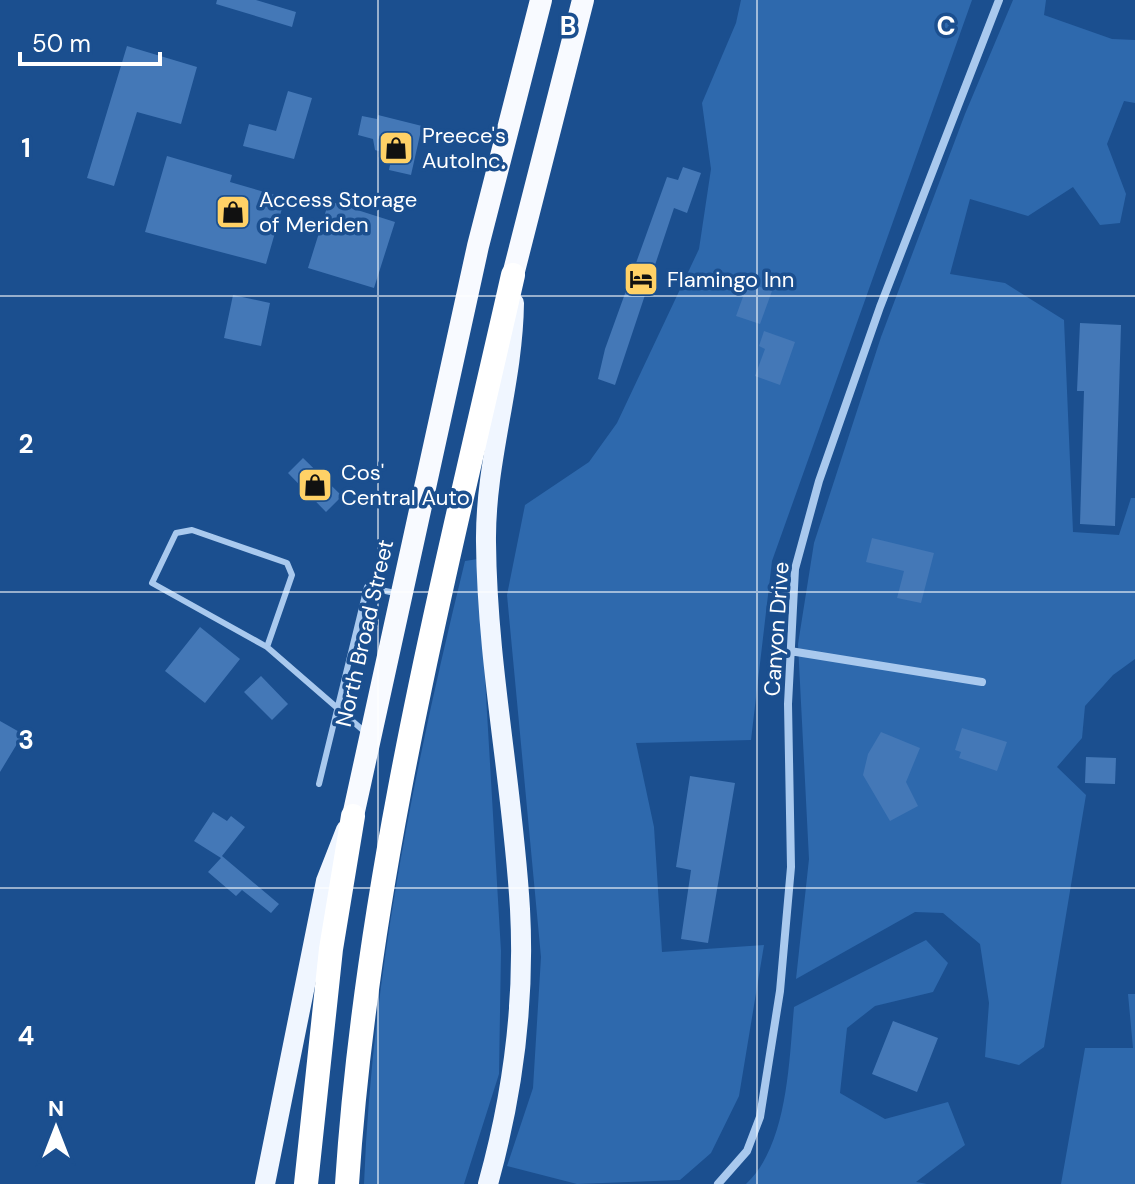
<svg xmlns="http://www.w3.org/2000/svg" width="1135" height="1184" font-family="'DM Sans',sans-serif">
<rect width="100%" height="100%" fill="#1b4f8f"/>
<path fill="#2e69ad" d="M 741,0 L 972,0 L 772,561 L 751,740 L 636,743 L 654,827 L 662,952 L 764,945 L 739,1096 L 711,1153 L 680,1180 L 577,1184 L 507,1166 L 533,1088 L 541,957 L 507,595 L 525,505 L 589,462 L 617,423 L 699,249 L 711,169 L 702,103 L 736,23 Z
M 1013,0 L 1046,0 L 1044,15 L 1112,39 L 1135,40 L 1135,103 L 1124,101 L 1107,144 L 1126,194 L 1120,223 L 1100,225 L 1073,187 L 1028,216 L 970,199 L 950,274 L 1005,283 L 1064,320 L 1073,532 L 1119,535 L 1131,498 L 1135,498 L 1135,659 L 1113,675 L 1085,706 L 1082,738 L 1057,767 L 1086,795 L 1044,1047 L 1019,1065 L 985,1057 L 989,1003 L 980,944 L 943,913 L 915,912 L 796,979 L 809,859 L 798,644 L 814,543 L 881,337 L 965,114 Z
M 478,559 L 501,951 L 499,1074 L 464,1184 L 364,1184 C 372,974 415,765 465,561 Z
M 926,940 L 948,963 L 933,992 L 875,1006 L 847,1028 L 840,1093 L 885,1119 L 948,1102 L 965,1145 L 916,1182 L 927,1184 L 746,1184 C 788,1145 789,1061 794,1007 Z
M 1128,994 L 1135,994 L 1135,1184 L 1061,1184 L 1085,1048 L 1133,1048 Z"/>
<path fill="#4478b7" d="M 217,0 L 256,0 L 296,12 L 292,27 L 216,4 Z
M 127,46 L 197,67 L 181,124 L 137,112 L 114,186 L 87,178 Z
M 288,91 L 312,98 L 294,159 L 243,146 L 249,124 L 276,131 Z
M 378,115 L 422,126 L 411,175 L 389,170 L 392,155 L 375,150 L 373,139 L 358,135 L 362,116 L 377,119 Z
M 167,156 L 232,175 L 230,182 L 285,198 L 266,264 L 145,232 Z
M 683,167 L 701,173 L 687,213 L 674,208 L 615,385 L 598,379 L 605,349 L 667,177 L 678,180 Z
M 329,201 L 395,222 L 374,288 L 308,268 Z
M 748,283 L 772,291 L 760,324 L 736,316 Z
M 233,295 L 270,303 L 261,346 L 224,338 Z
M 1080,323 L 1121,325 L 1115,526 L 1080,524 L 1084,391 L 1077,391 Z
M 764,331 L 795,342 L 780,385 L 755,376 L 765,349 L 759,346 Z
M 303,458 L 342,496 L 326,512 L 288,473 Z
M 872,538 L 934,553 L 921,603 L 897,598 L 904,571 L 866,562 Z
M 200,627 L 240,659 L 205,703 L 165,671 Z
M 261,676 L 288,704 L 272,720 L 244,692 Z
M 0,721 L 23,734 L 0,772 Z
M 962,728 L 1007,742 L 997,771 L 959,758 L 961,752 L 955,750 Z
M 881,732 L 920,748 L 906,782 L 918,806 L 890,821 L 863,775 L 868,754 Z
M 1086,757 L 1116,758 L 1115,784 L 1085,783 Z
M 690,776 L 735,783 L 708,943 L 681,939 L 691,870 L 676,867 Z
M 213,812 L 227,821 L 231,816 L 245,827 L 222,856 L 279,904 L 271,913 L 242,890 L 236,896 L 208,872 L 221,858 L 194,841 Z
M 893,1021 L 938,1038 L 917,1092 L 872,1074 Z"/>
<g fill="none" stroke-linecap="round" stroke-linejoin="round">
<path stroke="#a9c9ee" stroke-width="6" d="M 267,647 L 152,583 L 176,533 L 192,530 L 287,563 L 292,575 L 267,647 L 365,732
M 319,784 L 367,587 L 395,593"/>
<path stroke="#a9c9ee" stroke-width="8" d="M 790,651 L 982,682
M 718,1184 L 747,1151 L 760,1117 L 780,991 L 791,867 L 788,704 L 795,569 L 819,481 L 880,307 L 999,0"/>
<path stroke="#f0f6ff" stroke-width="20" d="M 265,1184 L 326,881 L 346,830
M 488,1184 C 513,1094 525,1002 520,909 C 513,787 487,665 486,542 C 485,461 513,384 514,303"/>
<path stroke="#f8faff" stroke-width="22" d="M 513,275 L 583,0
M 353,816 L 478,246 L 541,0"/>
<path stroke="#fff" stroke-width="24" d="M 306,1184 L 331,949 L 353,816
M 347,1184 C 367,876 445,575 513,275"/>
</g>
<path fill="none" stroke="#fff" stroke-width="2" stroke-opacity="0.55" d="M 378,0 L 378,1184M 757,0 L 757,1184M 0,296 L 1135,296M 0,592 L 1135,592M 0,888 L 1135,888"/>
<defs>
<g id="shop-square" transform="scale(1.8)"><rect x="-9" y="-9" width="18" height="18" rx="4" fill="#ffd166" stroke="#1b4f8f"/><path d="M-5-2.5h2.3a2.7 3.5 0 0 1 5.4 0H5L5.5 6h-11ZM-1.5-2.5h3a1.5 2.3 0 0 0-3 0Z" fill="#111"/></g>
<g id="hotel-square" transform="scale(1.8)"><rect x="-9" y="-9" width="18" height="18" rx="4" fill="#ffd166" stroke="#1b4f8f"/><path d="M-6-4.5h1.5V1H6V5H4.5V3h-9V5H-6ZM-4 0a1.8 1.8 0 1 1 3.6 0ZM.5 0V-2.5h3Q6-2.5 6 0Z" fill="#111"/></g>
</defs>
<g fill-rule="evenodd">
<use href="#shop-square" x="396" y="148"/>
<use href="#shop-square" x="233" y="212"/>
<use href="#hotel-square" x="641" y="279"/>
<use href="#shop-square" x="315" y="485"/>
</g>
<g text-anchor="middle" stroke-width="7" stroke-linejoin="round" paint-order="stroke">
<g font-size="22" fill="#fff" stroke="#1b4f8f" text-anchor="start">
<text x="422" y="143">Preece's<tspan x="422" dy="25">AutoInc.</tspan></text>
<text x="259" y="207">Access Storage<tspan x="259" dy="25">of Meriden</tspan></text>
<text x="667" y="287">Flamingo Inn</text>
<text x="341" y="480">Cos'<tspan x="341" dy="25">Central Auto</tspan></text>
</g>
<g font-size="22" fill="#fff" stroke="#1b4f8f">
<text transform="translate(776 629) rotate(-86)" y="8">Canyon Drive</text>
<text transform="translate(364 633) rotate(-77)" y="8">North Broad Street</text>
</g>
</g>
<g font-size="26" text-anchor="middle" font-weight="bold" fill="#fff" stroke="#1b4f8f" stroke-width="7" stroke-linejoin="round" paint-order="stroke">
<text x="568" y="35">B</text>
<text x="946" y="35">C</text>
<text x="26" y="157">1</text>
<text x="26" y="453">2</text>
<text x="26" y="749">3</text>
<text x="26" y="1045">4</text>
</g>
<g transform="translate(56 1128)" stroke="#1b4f8f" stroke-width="6" paint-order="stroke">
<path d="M0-6L14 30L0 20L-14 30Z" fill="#ffffff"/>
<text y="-12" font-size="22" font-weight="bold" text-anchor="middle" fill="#ffffff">N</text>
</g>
<path d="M20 52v12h140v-12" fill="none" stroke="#ffffff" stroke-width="4"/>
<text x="32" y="52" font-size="24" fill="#ffffff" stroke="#1b4f8f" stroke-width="6" paint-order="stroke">50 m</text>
</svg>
